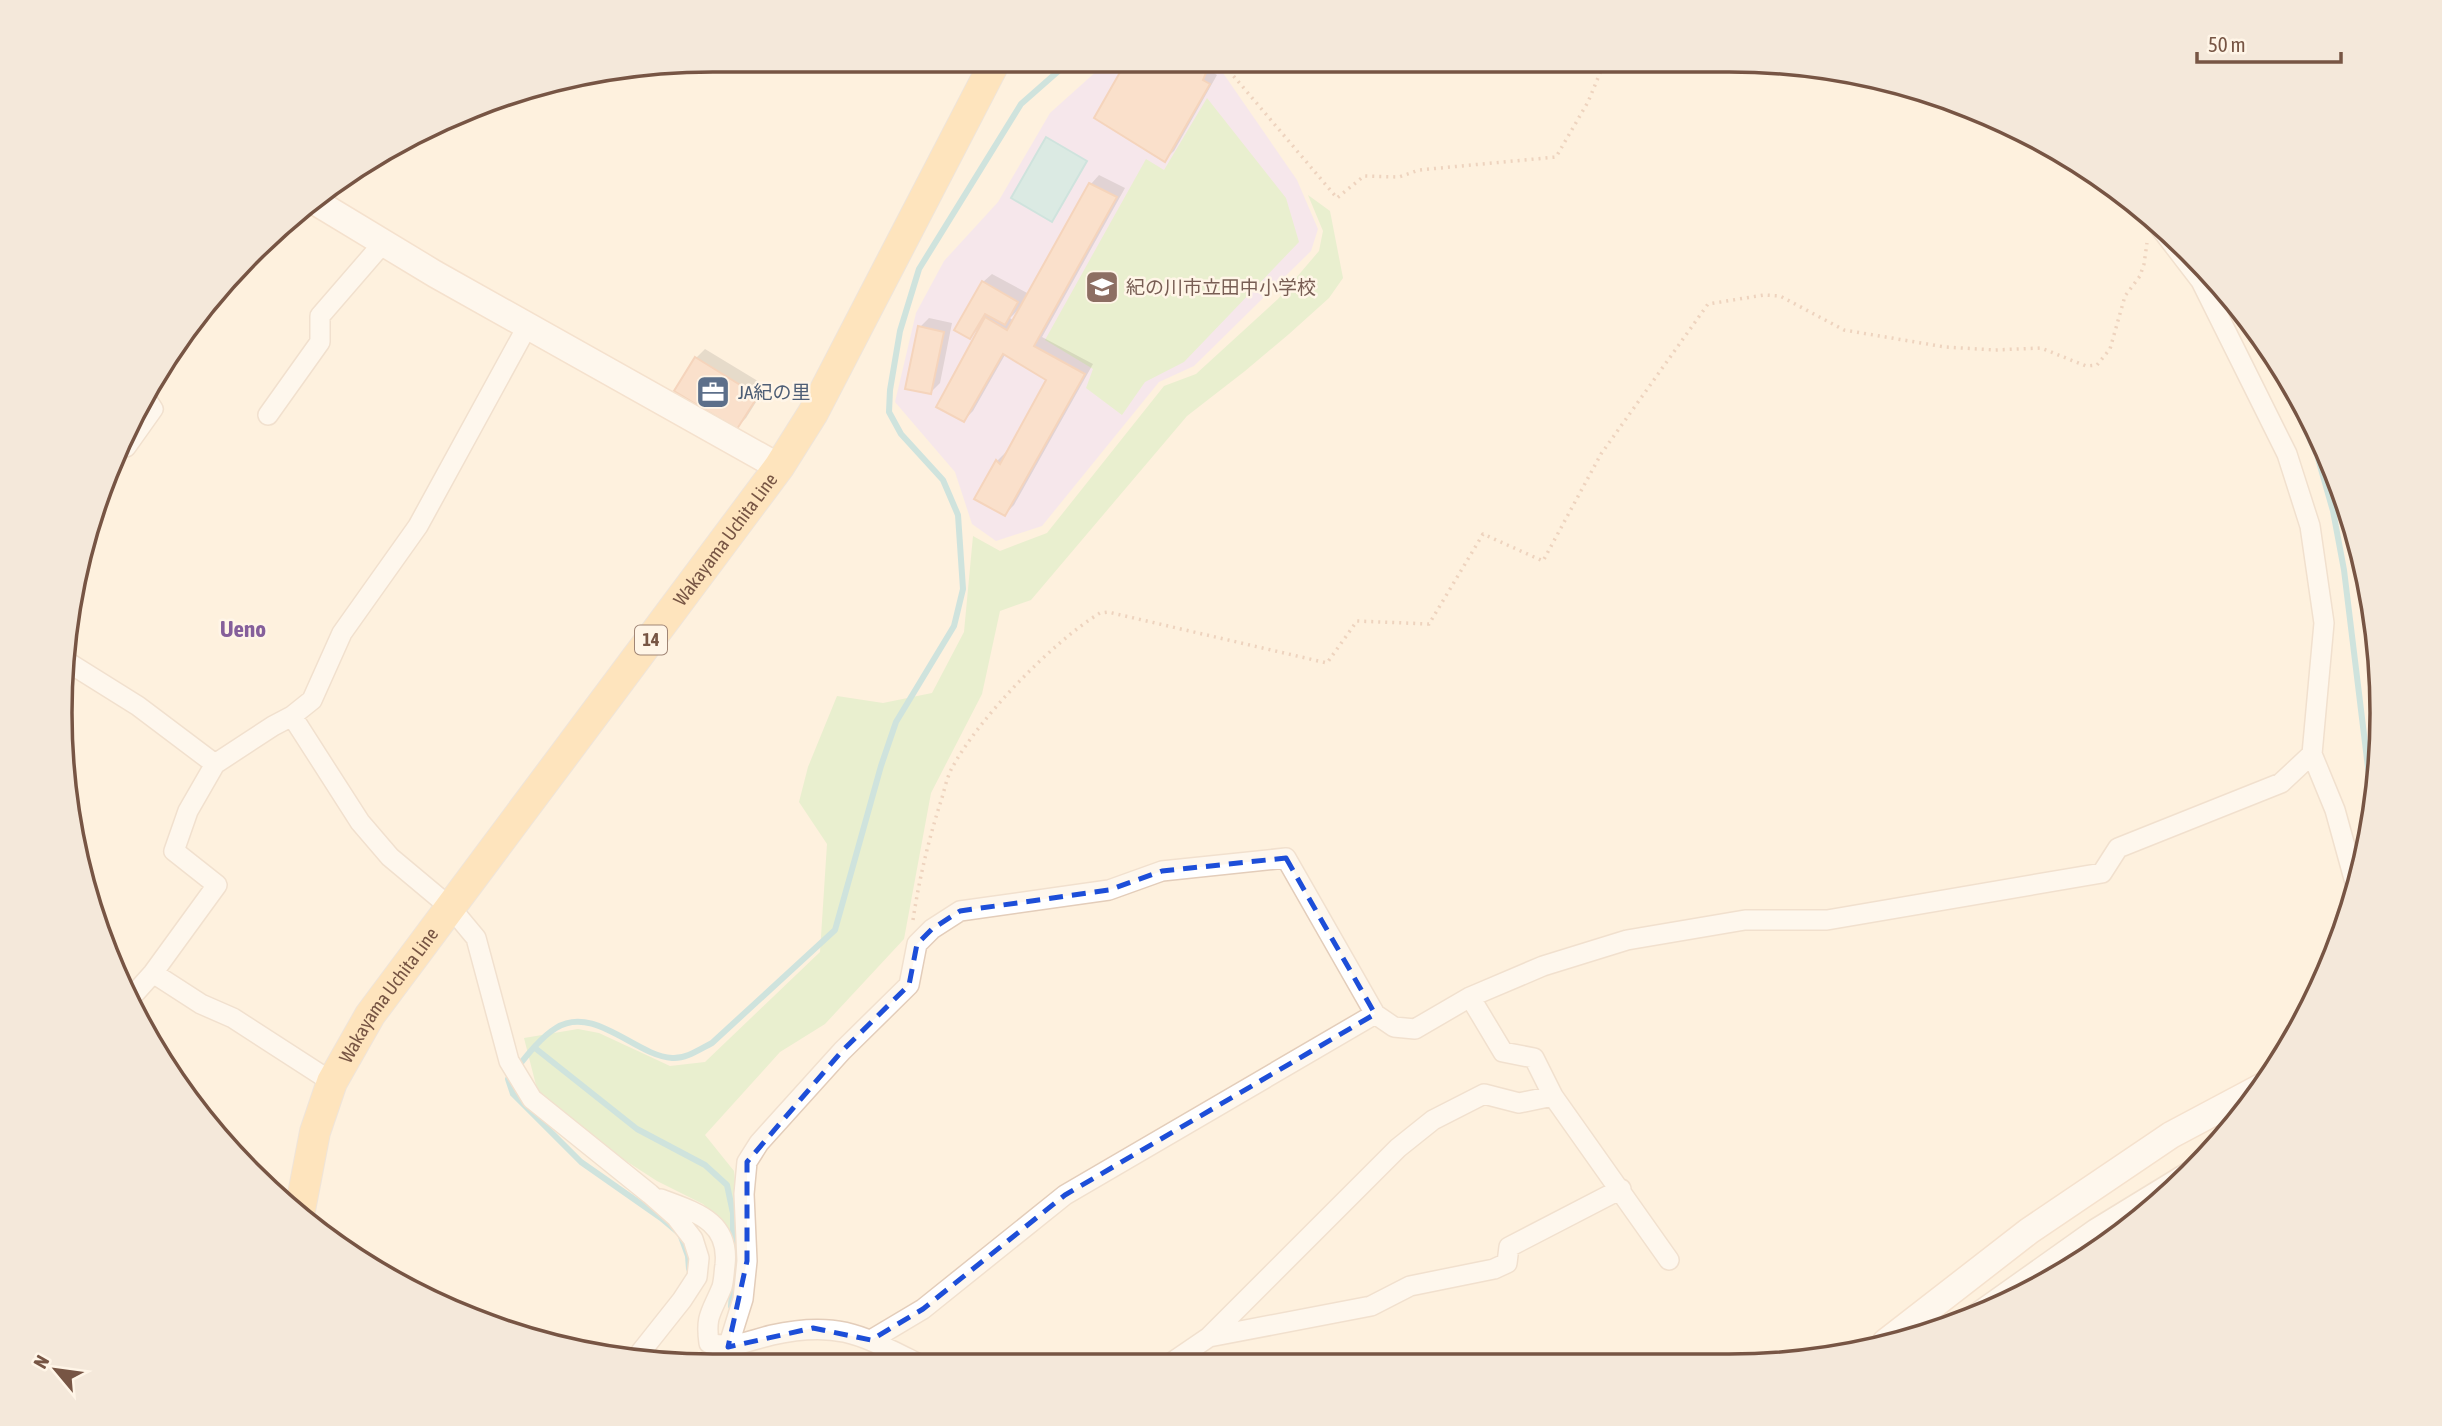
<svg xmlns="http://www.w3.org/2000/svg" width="2442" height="1426" font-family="'Asap Condensed','Noto Sans JP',sans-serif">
<rect width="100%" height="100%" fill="#fef1de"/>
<path fill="#eedcfa" d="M 1109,60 L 1214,60 L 1297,180 L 1318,229 L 1311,251 L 1194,366 L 1159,382 L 1042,526 L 996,541 L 972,524 L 955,472 L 895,402 L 916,313 L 944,261 L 998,202 L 1050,113 Z"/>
<path fill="#d1edbc" d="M 1207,98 L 1286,198 L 1299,242 L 1184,362 L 1145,382 L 1122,415 L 1086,388 L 1093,369 L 1045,340 L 1146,159 L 1164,170 Z
M 1308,195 L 1330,211 L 1343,278 L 1329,298 L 1289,334 L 1245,371 L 1187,416 L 1031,600 L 1000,611 L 982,694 L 931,793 L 904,939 L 825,1024 L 780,1052 L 705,1135 L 734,1171 L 741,1243 L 703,1204 L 657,1181 L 595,1141 L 538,1093 L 524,1038 L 578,1029 L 599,1033 L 670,1066 L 705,1062 L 820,952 L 827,844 L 799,802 L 808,767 L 837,696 L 883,703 L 932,693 L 964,632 L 973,536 L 1000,551 L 1047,533 L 1164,386 L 1196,374 L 1278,299 L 1319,251 L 1323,231 Z"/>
<path fill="#b2e3e9" stroke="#97d3dc" stroke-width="2" d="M 1046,137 L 1087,161 L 1052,222 L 1011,198 Z"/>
<path fill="#0003" fill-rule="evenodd" d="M 1129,60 L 1215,60 L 1211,71 L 1217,75 L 1174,151 L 1165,159 Z
M 1099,175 L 1125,188 L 1042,337 L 1093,364 L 1014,505 L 1005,514 L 977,498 L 997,461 L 1006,452 L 1008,454 L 1049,379 L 1006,353 L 973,411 L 964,420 L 981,326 L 970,337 L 983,282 L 992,274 L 1029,294 L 1091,184 ZM 1020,308 L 1014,321 L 1010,318 Z
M 929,318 L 952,323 L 940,383 L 931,392 L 920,327 Z
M 705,349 L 766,386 L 746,418 L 737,427 L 696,358 Z"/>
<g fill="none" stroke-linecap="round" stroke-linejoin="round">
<path stroke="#97d3dc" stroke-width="6" d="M 2240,310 L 2300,418 L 2317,455 L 2333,511 L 2344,570 L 2370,784 L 2374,797
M 535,1048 L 637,1129 L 705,1165 L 727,1185 L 733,1213 L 733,1250
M 689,1269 L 688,1256 L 680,1234 L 661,1218 L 581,1162 L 513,1094 L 508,1079 C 522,1062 538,1039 556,1028 C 594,1004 636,1056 672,1058 C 686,1059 700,1049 712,1043 L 835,930 L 881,766 L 896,722 L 954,626 L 963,589 L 958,515 L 943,480 L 901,434 L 889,412 L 890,390 L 900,331 L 919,269 L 1021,104 L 1071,60
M 731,1306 L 733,1275
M 714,1365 L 719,1347"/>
</g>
<path fill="#f6cdb3" stroke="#ebb292" stroke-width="2" d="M 1127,60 L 1194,60 L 1208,68 L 1203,80 L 1210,84 L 1165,162 L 1094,118 Z
M 1089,183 L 1117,197 L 1034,346 L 1085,374 L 1005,516 L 974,499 L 996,460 L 1000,464 L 1046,380 L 1003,354 L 964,422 L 936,407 L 985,317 L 1007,330 Z
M 982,281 L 1018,302 L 1005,325 L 985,314 L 970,339 L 954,330 Z
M 918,326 L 944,332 L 931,394 L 905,389 Z
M 695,357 L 758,396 L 737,429 L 674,391 Z"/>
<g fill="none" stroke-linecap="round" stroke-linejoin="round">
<g stroke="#e3cdba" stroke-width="22">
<path id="street" d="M 2155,221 L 2201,281 L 2287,454 L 2310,526 L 2324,623 L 2312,754 L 2335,810 L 2356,886
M 268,415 L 320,342 L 320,316 L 384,242
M 126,447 L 153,409 L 147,400
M 66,661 L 138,706 L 215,764 L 273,726 L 292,716 L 312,700 L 342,633 L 418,526 L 528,325
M 292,716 L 360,822 L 390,857 L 451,908 L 476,938 L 509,1061 L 532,1099 L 650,1194 L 676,1217 L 693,1239 L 699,1258 L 697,1277 L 682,1300 L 636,1358
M 153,973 L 201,1004 L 233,1018 L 332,1082
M 131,992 L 136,992 L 153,973 L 217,885 L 174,851 L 188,811 L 215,764
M 1470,997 L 1503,1052 L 1534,1058 L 1553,1096 L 1669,1260
M 661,1199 C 695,1212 730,1221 725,1265 C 724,1272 724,1280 722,1287 C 712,1312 705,1315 709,1343 C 735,1349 747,1341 772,1335 C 839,1320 863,1336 921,1365
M 1971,1317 L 2095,1229 L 2198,1166
M 1209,1337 L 1371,1306 L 1410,1286 L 1494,1269 L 1507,1263 L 1509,1247 L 1621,1189
M 871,1340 L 923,1309 L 1065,1195 L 1375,1014
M 728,1347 L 743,1299 L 747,1261 L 744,1194 L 747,1162 L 759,1143 L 842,1051 L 909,985 L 917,944 L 932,929 L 960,911 L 1109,890 L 1162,871 L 1286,858 L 1375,1014 L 1394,1027 L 1415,1029 L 1470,997 L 1543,966 L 1627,940 L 1745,920 L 1827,920 L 2102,873 L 2118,848 L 2281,783 L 2312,754
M 1168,1365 L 1209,1337 L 1398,1148 L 1433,1120 L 1484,1094 L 1519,1103 L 1553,1096"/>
</g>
<g stroke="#ebcfb9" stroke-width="29">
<path id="secondary" d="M 311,199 L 435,274 L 779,467
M 1886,1342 L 2029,1231 L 2171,1135 L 2265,1085"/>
</g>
<g stroke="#ded6d2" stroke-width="32">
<g id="primary">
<path id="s1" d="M 300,1210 L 315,1132 L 332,1082 L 370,1015 L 779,467 L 813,413 L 996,60"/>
</g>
</g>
<path stroke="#dbb097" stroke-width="3.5" stroke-dasharray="2 5" stroke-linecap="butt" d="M 1220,60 L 1337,198 L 1364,176 L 1399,177 L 1419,170 L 1556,157 L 1588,102 L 1605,61
M 913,920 C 919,880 928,842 940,804 C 944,793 946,779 952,768 C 978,719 1052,642 1100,613 L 1108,612 L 1327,663 L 1357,621 L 1429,624 L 1483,534 L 1543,561 L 1601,454 L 1708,304 L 1764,295 L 1780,296 L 1844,330 L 1945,347 L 1995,350 L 2041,348 L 2086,366 L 2097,365 L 2110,349 L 2125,296 L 2140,276 L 2144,264 L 2147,243"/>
<use href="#street" stroke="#fff" stroke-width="19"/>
<use href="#secondary" stroke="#fff" stroke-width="26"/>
<use href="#primary" stroke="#ffd595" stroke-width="30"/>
</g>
<path d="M0 0H2442V1426H0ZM 1286,858 L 1375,1014 L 1065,1195 L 923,1309 L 871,1340 L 813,1328 L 728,1347 L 747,1261 L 747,1162 L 842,1051 L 909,985 L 917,944 L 932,929 L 960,911 L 1109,890 L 1162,871 Z" fill="#fef1de" fill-opacity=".55" fill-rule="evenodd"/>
<path fill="none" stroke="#1d4ed8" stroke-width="5" stroke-dasharray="14 9" stroke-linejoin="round" d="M 1286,858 L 1375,1014 L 1065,1195 L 923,1309 L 871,1340 L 813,1328 L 728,1347 L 747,1261 L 747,1162 L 842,1051 L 909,985 L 917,944 L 932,929 L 960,911 L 1109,890 L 1162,871 Z"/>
<defs>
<g id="school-square" transform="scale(1.75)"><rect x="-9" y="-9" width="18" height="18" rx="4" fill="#8d6e63" stroke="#fff5e7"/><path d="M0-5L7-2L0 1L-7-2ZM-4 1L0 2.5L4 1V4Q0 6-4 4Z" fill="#fff"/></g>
<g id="office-square" transform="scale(1.75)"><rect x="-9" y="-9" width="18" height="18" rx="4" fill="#5c6f8a" stroke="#fff5e7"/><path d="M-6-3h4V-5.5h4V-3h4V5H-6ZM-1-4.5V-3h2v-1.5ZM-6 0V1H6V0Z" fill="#fff"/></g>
</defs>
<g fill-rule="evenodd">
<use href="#school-square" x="1102" y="287"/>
<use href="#office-square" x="713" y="392"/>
</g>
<g text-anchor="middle" stroke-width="5" stroke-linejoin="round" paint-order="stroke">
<rect fill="#fff5e7" stroke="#a08575" stroke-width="2" x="635" y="625.5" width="32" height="29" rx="5"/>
<g font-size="18" font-weight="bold" fill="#754">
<text x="651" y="646">14</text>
</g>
<g font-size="19" fill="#785e54" stroke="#fff5e7" text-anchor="start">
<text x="1126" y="294">紀の川市立田中小学校</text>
</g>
<g font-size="19" fill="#4e5e75" stroke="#fff5e7" text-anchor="start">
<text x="738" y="399">JA紀の里</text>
</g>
<g font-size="19" fill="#754" stroke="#fff5e7">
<text dy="7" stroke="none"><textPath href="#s1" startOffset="803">Wakayama Uchita Line</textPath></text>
<text dy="7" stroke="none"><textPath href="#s1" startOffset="236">Wakayama Uchita Line</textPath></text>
</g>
<g font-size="23" font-weight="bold" fill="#855f9b" stroke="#fff5e7">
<text x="243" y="637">Ueno</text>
</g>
</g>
<path d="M0 0H2442V1426H0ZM713 72H1729A641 641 0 0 1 2370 713V713A641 641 0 0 1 1729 1354H713A641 641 0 0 1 72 713V713A641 641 0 0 1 713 72Z" fill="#f4e8da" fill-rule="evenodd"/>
<path fill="none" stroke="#754" stroke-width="3.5" d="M713 72H1729A641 641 0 0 1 2370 713V713A641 641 0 0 1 1729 1354H713A641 641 0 0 1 72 713V713A641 641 0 0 1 713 72Z"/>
<g transform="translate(56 1370) rotate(299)" stroke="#fff5e7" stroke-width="5" paint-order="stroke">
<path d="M0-5L12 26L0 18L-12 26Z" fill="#775544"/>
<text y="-10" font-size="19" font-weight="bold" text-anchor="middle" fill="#775544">N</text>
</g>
<path d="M2197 52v10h144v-10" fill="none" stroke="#775544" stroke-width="3.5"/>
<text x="2208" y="52" font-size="21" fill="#775544" stroke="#fff5e7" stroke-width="5" paint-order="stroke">50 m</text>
</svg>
